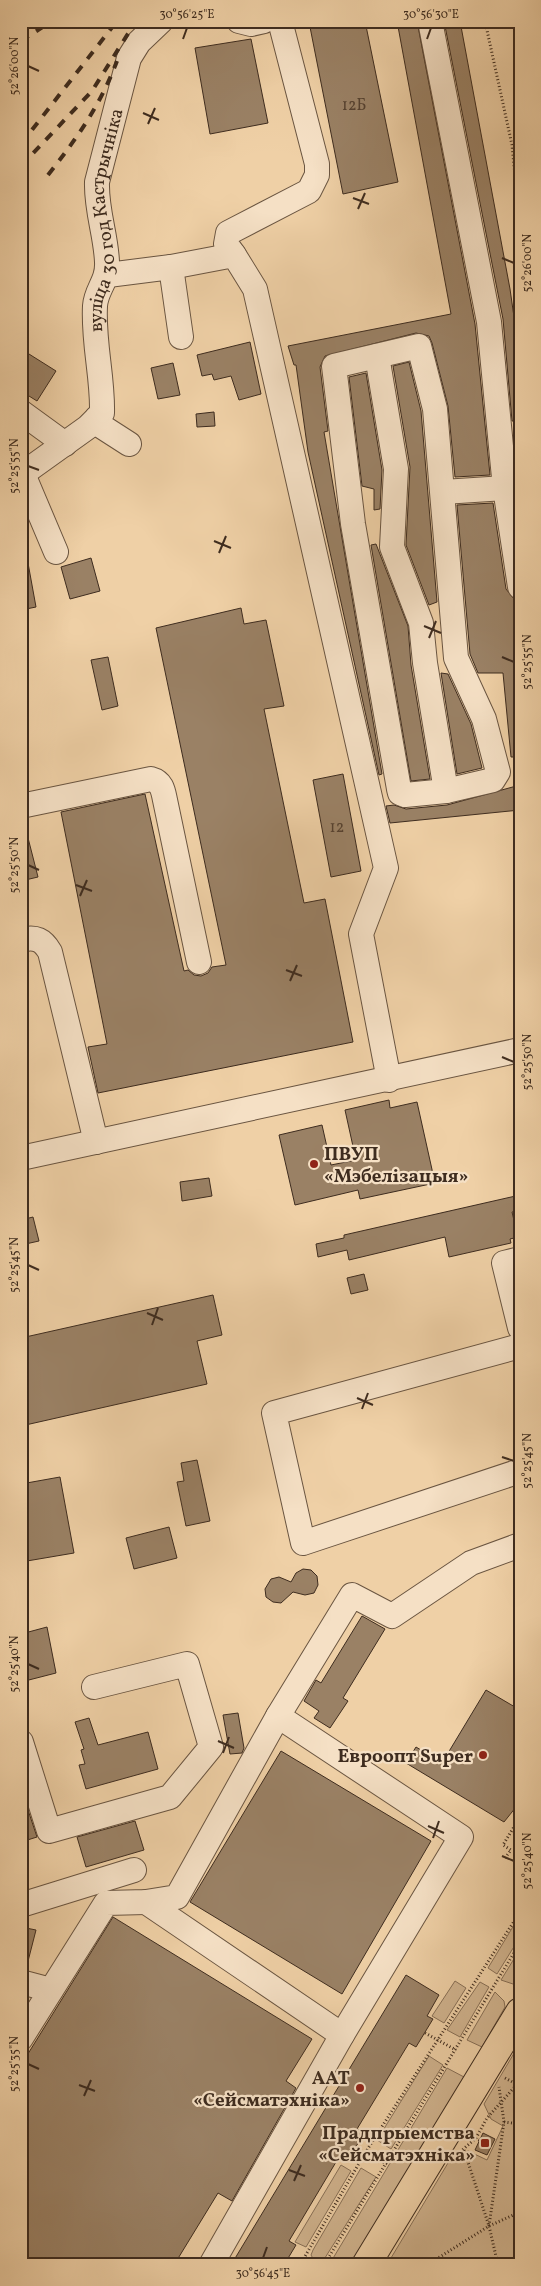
<svg xmlns="http://www.w3.org/2000/svg" width="541" height="2286" font-family="Vollkorn,serif">
<rect width="100%" height="100%" fill="#efd0a6"/>
<filter id="stains"><feTurbulence type="fractalNoise" baseFrequency=".004" numOctaves="4"/><feColorMatrix values="0 0 0 0 .2 0 0 0 0 .09 0 0 0 0 .02 0 0 0 .5 -.17"/></filter>
<radialGradient id="worn" r=".72"><stop offset=".6" stop-color="#630" stop-opacity="0"/><stop offset="1" stop-color="#630" stop-opacity=".3"/></radialGradient>
<path fill="#d1b48f" stroke="#887057" d="M 520,1915 L 520,1937 L 497,1974 L 488,1968 Z
M 520,1949 L 520,1982 L 513,1984 L 501,1980 Z
M 455,1981 L 466,1988 L 444,2023 L 432,2016 Z
M 480,1982 L 489,1987 L 460,2037 L 447,2030 Z
M 495,1992 L 504,2001 L 505,2007 L 482,2047 L 467,2040 Z
M 520,2043 L 520,2265 L 392,2265 L 391,2258 L 451,2158 L 468,2151 L 487,2160 L 503,2126 L 491,2119 L 484,2104 Z
M 429,2056 L 443,2065 L 391,2149 L 377,2140 Z
M 447,2068 L 464,2077 L 354,2265 L 329,2265 Z
M 341,2165 L 351,2171 L 306,2247 L 295,2242 Z
M 361,2168 L 376,2177 L 323,2261 L 315,2262 L 311,2255 L 313,2250 Z"/>
<path fill="#9a8165" stroke="#3e2c1f" d="M 337,21 L 365,21 L 398,182 L 343,194 L 310,27 Z
M 397,21 L 417,21 L 475,324 L 490,475 L 455,477 L 448,406 L 432,343 L 429,336 L 416,333 L 325,356 L 320,367 L 328,431 L 324,432 L 382,774 L 379,775 L 308,452 L 296,365 L 294,365 L 288,346 L 451,314 Z
M 444,21 L 460,21 L 510,289 L 520,359 L 520,421 L 512,421 L 503,319 Z
M 251,39 L 268,123 L 210,134 L 195,48 Z
M 250,342 L 261,394 L 239,400 L 231,376 L 214,380 L 212,374 L 202,376 L 197,355 Z
M 21,349 L 56,371 L 37,401 L 21,391 Z
M 409,362 L 421,411 L 437,602 L 429,605 L 406,545 L 410,467 L 393,366 Z
M 173,363 L 180,395 L 158,399 L 151,368 Z
M 366,373 L 382,470 L 380,509 L 374,510 L 374,489 L 362,486 L 349,377 Z
M 214,412 L 215,426 L 197,427 L 196,414 Z
M 493,503 L 506,589 L 514,599 L 520,640 L 520,757 L 511,757 L 503,673 L 478,673 L 470,654 L 457,505 Z
M 376,544 L 408,626 L 411,665 L 430,779 L 411,781 L 371,545 Z
M 91,558 L 100,591 L 70,599 L 61,567 Z
M 28,563 L 36,607 L 21,610 L 21,564 Z
M 241,608 L 244,624 L 266,620 L 284,706 L 264,709 L 304,903 L 325,899 L 353,1042 L 98,1093 L 88,1047 L 107,1044 L 61,812 L 145,794 L 184,971 L 188,970 L 194,975 L 201,976 L 208,973 L 212,967 L 226,965 L 156,628 Z
M 108,657 L 118,706 L 102,710 L 91,660 Z
M 441,673 L 448,674 L 471,724 L 482,768 L 457,774 Z
M 343,774 L 361,871 L 331,877 L 313,780 Z
M 520,785 L 520,810 L 390,823 L 386,806 L 394,805 L 406,809 L 447,805 Z
M 26,830 L 38,877 L 21,881 L 21,831 Z
M 389,1100 L 390,1108 L 417,1102 L 435,1183 L 360,1199 L 358,1190 L 295,1205 L 279,1135 L 322,1125 L 331,1165 L 356,1160 L 345,1110 Z
M 209,1178 L 212,1196 L 182,1201 L 180,1182 Z
M 520,1195 L 520,1211 L 512,1212 L 518,1237 L 510,1239 L 511,1243 L 449,1257 L 445,1237 L 349,1260 L 347,1250 L 318,1257 L 316,1244 L 344,1238 L 344,1235 Z
M 33,1217 L 39,1241 L 21,1245 L 21,1220 Z
M 364,1274 L 368,1290 L 351,1294 L 347,1278 Z
M 213,1295 L 222,1335 L 197,1341 L 207,1384 L 21,1426 L 21,1338 Z
M 197,1460 L 210,1521 L 186,1526 L 177,1482 L 184,1481 L 181,1463 Z
M 60,1477 L 74,1553 L 21,1562 L 21,1484 Z
M 169,1527 L 177,1558 L 134,1569 L 126,1538 Z
M 303,1569 L 311,1570 L 317,1576 L 318,1585 L 314,1593 L 305,1595 L 293,1592 L 281,1603 L 273,1602 L 266,1597 L 265,1589 L 271,1579 L 279,1577 L 291,1582 L 296,1573 Z
M 362,1616 L 385,1629 L 343,1698 L 348,1701 L 330,1728 L 314,1718 L 319,1711 L 304,1701 L 316,1680 L 321,1683 Z
M 47,1627 L 56,1673 L 21,1682 L 21,1634 Z
M 486,1690 L 520,1710 L 520,1802 L 504,1822 L 406,1763 L 416,1747 L 442,1763 Z
M 238,1713 L 244,1748 L 242,1753 L 230,1754 L 223,1715 Z
M 89,1718 L 98,1745 L 148,1732 L 158,1769 L 86,1789 L 79,1765 L 85,1764 L 81,1750 L 84,1749 L 75,1722 Z
M 281,1751 L 431,1841 L 342,1994 L 190,1902 Z
M 21,1789 L 37,1837 L 21,1842 Z
M 135,1821 L 144,1850 L 86,1867 L 77,1837 Z
M 113,1917 L 312,2039 L 286,2081 L 296,2088 L 232,2201 L 218,2193 L 174,2265 L 21,2265 L 21,2065 Z
M 21,1927 L 36,1930 L 26,1969 L 21,1969 Z
M 406,1975 L 439,1995 L 427,2016 L 433,2019 L 416,2047 L 409,2043 L 357,2129 L 364,2134 L 355,2148 L 347,2161 L 339,2157 L 289,2241 L 296,2245 L 284,2265 L 231,2265 Z
M 483,2133 L 495,2139 L 487,2155 L 475,2150 Z"/>
<g fill="none" stroke-linecap="round" stroke-linejoin="round">
<g stroke="#6a5541" stroke-width="26">
<g id="minor">
<path d="M 239,21 L 251,24 L 264,21"/>
<path d="M 430,21 L 489,322 L 505,488 L 520,587"/>
<path d="M 234,255 L 226,244 L 228,233 L 309,191 L 317,175 L 317,164 L 280,21"/>
<path d="M 171,267 L 234,255 L 255,289 L 386,868 L 361,934 L 389,1080"/>
<path d="M 108,275 L 171,267 L 181,337"/>
<path d="M 419,346 L 435,409 L 456,658 L 484,719 L 498,772 L 493,780 L 446,791 L 405,795 L 400,793 L 399,789 L 353,524 L 334,366 Z"/>
<path d="M 377,356 L 396,469 L 392,547 L 421,623 L 425,663 L 446,791"/>
<path d="M 21,412 L 65,444"/>
<path d="M 97,418 L 101,426 L 129,444"/>
<path d="M 23,474 L 56,552"/>
<path id="s1" d="M 21,475 L 88,427 L 102,413 C 103,377 93,343 95,306 C 96,289 108,282 107,262 C 106,235 96,210 97,182 L 129,58 L 139,42 L 161,21"/>
<path d="M 443,492 L 505,488"/>
<path d="M 21,806 L 151,779 C 162,782 163,790 165,800 L 199,962"/>
<path d="M 21,940 C 36,936 43,940 50,952 L 96,1142"/>
<path d="M 21,1158 L 520,1050"/>
<path d="M 520,1259 L 504,1263 L 520,1328"/>
<path d="M 520,1346 L 274,1413 L 303,1543 L 520,1471"/>
<path d="M 21,1742 L 49,1831 L 170,1797 L 211,1747 L 187,1664 L 94,1687"/>
<path d="M 146,1902 L 342,2035"/>
<path d="M 21,1905 L 134,1870"/>
<path d="M 21,1982 L 51,1990"/>
<path d="M 21,2038 L 106,1903 L 146,1902 L 177,1897 L 278,1716 L 352,1595 L 392,1616 L 471,1563 L 520,1545"/>
<path d="M 211,2265 L 342,2035 L 461,1837 L 278,1716"/>
</g>
</g>
<g stroke="#3e2c1f" stroke-width="30">
<path id="major" d="M 366,2265 L 520,2012"/>
</g>
<path stroke="#3e2c1f" stroke-width="3" stroke-dasharray="1 2.5" stroke-linecap="butt" d="M 485,21 L 512,145 L 520,226
M 514,148 L 520,159
M 505,1858 L 511,1850 L 503,1845 L 520,1817
M 425,2033 L 456,2050
M 505,2078 L 520,2086
M 504,2122 L 520,2124
M 469,2135 L 485,2143
M 355,2148 L 387,2164
M 464,2150 L 489,2226 L 498,2265
M 460,2152 L 476,2138 L 487,2118 L 520,2081
M 489,2226 L 504,2122 L 499,2087
M 287,2260 L 294,2265
M 300,2265 L 365,2153 L 520,1912
M 324,2265 L 520,1943
M 427,2265 L 489,2226 L 520,2212"/>
<use href="#minor" stroke="#f5e0c5" stroke-width="24"/>
<use href="#major" stroke="#efd0a6" stroke-width="28"/>
<path stroke="#3e2c1f" stroke-width="4" stroke-dasharray="9 9" stroke-linecap="butt" d="M 21,41 L 52,21
M 21,144 L 117,21
M 21,166 L 92,91 L 136,21
M 48,175 C 77,138 100,106 117,61"/>
</g>
<path fill="none" stroke="#3e2c1f" stroke-width="2" d="M 183,39 L 187,28M 427,39 L 431,28M 28,66 L 39,71M 143,113 L 159,120M 148,124 L 155,108M 353,198 L 369,204M 358,209 L 365,193M 502,258 L 514,263M 28,466 L 39,470M 214,541 L 231,548M 219,553 L 226,536M 424,626 L 441,633M 429,638 L 436,621M 502,657 L 514,662M 28,865 L 39,870M 76,885 L 92,891M 80,896 L 87,880M 286,970 L 302,976M 290,981 L 297,965M 502,1057 L 514,1062M 28,1265 L 39,1270M 147,1313 L 163,1320M 152,1325 L 158,1308M 357,1398 L 373,1405M 362,1409 L 368,1393M 502,1457 L 514,1461M 28,1664 L 39,1669M 218,1741 L 234,1748M 223,1753 L 229,1737M 428,1826 L 444,1833M 433,1838 L 439,1821M 502,1856 L 514,1861M 28,2064 L 39,2069M 79,2085 L 95,2091M 84,2096 L 91,2080M 289,2170 L 305,2176M 294,2181 L 301,2165M 263,2258 L 267,2247"/>
<g fill="#8f2418" stroke="#f5e0c5" stroke-width="2">
<circle cx="314" cy="1164" r="5"/>
<circle cx="483" cy="1755" r="5"/>
<circle cx="360" cy="2088" r="5"/>
<rect x="480" y="2138" width="10" height="10" rx="2.5"/>
</g>
<g text-anchor="middle" stroke-width="4.5" stroke-linejoin="round" paint-order="stroke">
<g font-size="16" fill="#554130">
<text x="354" y="110">12Б</text>
<text x="337" y="832">12</text>
</g>
<g font-size="19" fill="#3e2c1f" stroke="#f5e0c5">
<text dy="7" stroke="none"><textPath href="#s1" startOffset="298">вуліца 30 год Кастрычніка</textPath></text>
</g>
<g font-size="19" font-weight="bold" fill="#3e2c1f" stroke="#f5e0c5" text-anchor="end">
<text x="324" y="1160" text-anchor="start">ПВУП<tspan x="324" dy="22">«Мэбелізацыя»</tspan></text>
<text x="473" y="1762">Евроопт Super</text>
<text x="350" y="2084">ААТ<tspan x="350" dy="22">«Сейсматэхніка»</tspan></text>
<text x="475" y="2139">Прадпрыемства<tspan x="475" dy="22">«Сейсматэхніка»</tspan></text>
</g>
</g>
<rect width="541" height="2286" fill="none" stroke="#efd0a6" stroke-width="55"/>
<rect x="28" y="28" width="486" height="2230" fill="none" stroke="#3e2c1f" stroke-width="2"/>
<g font-size="12" text-anchor="middle" fill="#3e2c1f">
<text x="187" y="18">30°56'25"E</text>
<text x="431" y="18">30°56'30"E</text>
<text transform="translate(14 66) rotate(-90)" y="4">52°26'00"N</text>
<text transform="translate(527 263) rotate(-90)" y="4">52°26'00"N</text>
<text transform="translate(14 466) rotate(-90)" y="4">52°25'55"N</text>
<text transform="translate(527 662) rotate(-90)" y="4">52°25'55"N</text>
<text transform="translate(14 865) rotate(-90)" y="4">52°25'50"N</text>
<text transform="translate(527 1062) rotate(-90)" y="4">52°25'50"N</text>
<text transform="translate(14 1265) rotate(-90)" y="4">52°25'45"N</text>
<text transform="translate(527 1461) rotate(-90)" y="4">52°25'45"N</text>
<text transform="translate(14 1664) rotate(-90)" y="4">52°25'40"N</text>
<text transform="translate(527 1861) rotate(-90)" y="4">52°25'40"N</text>
<text transform="translate(14 2064) rotate(-90)" y="4">52°25'35"N</text>
<text x="263" y="2277">30°56'45"E</text>
</g>
<rect width="100%" height="100%" filter="url(#stains)"/>
<rect width="100%" height="100%" fill="url(#worn)"/>
</svg>
